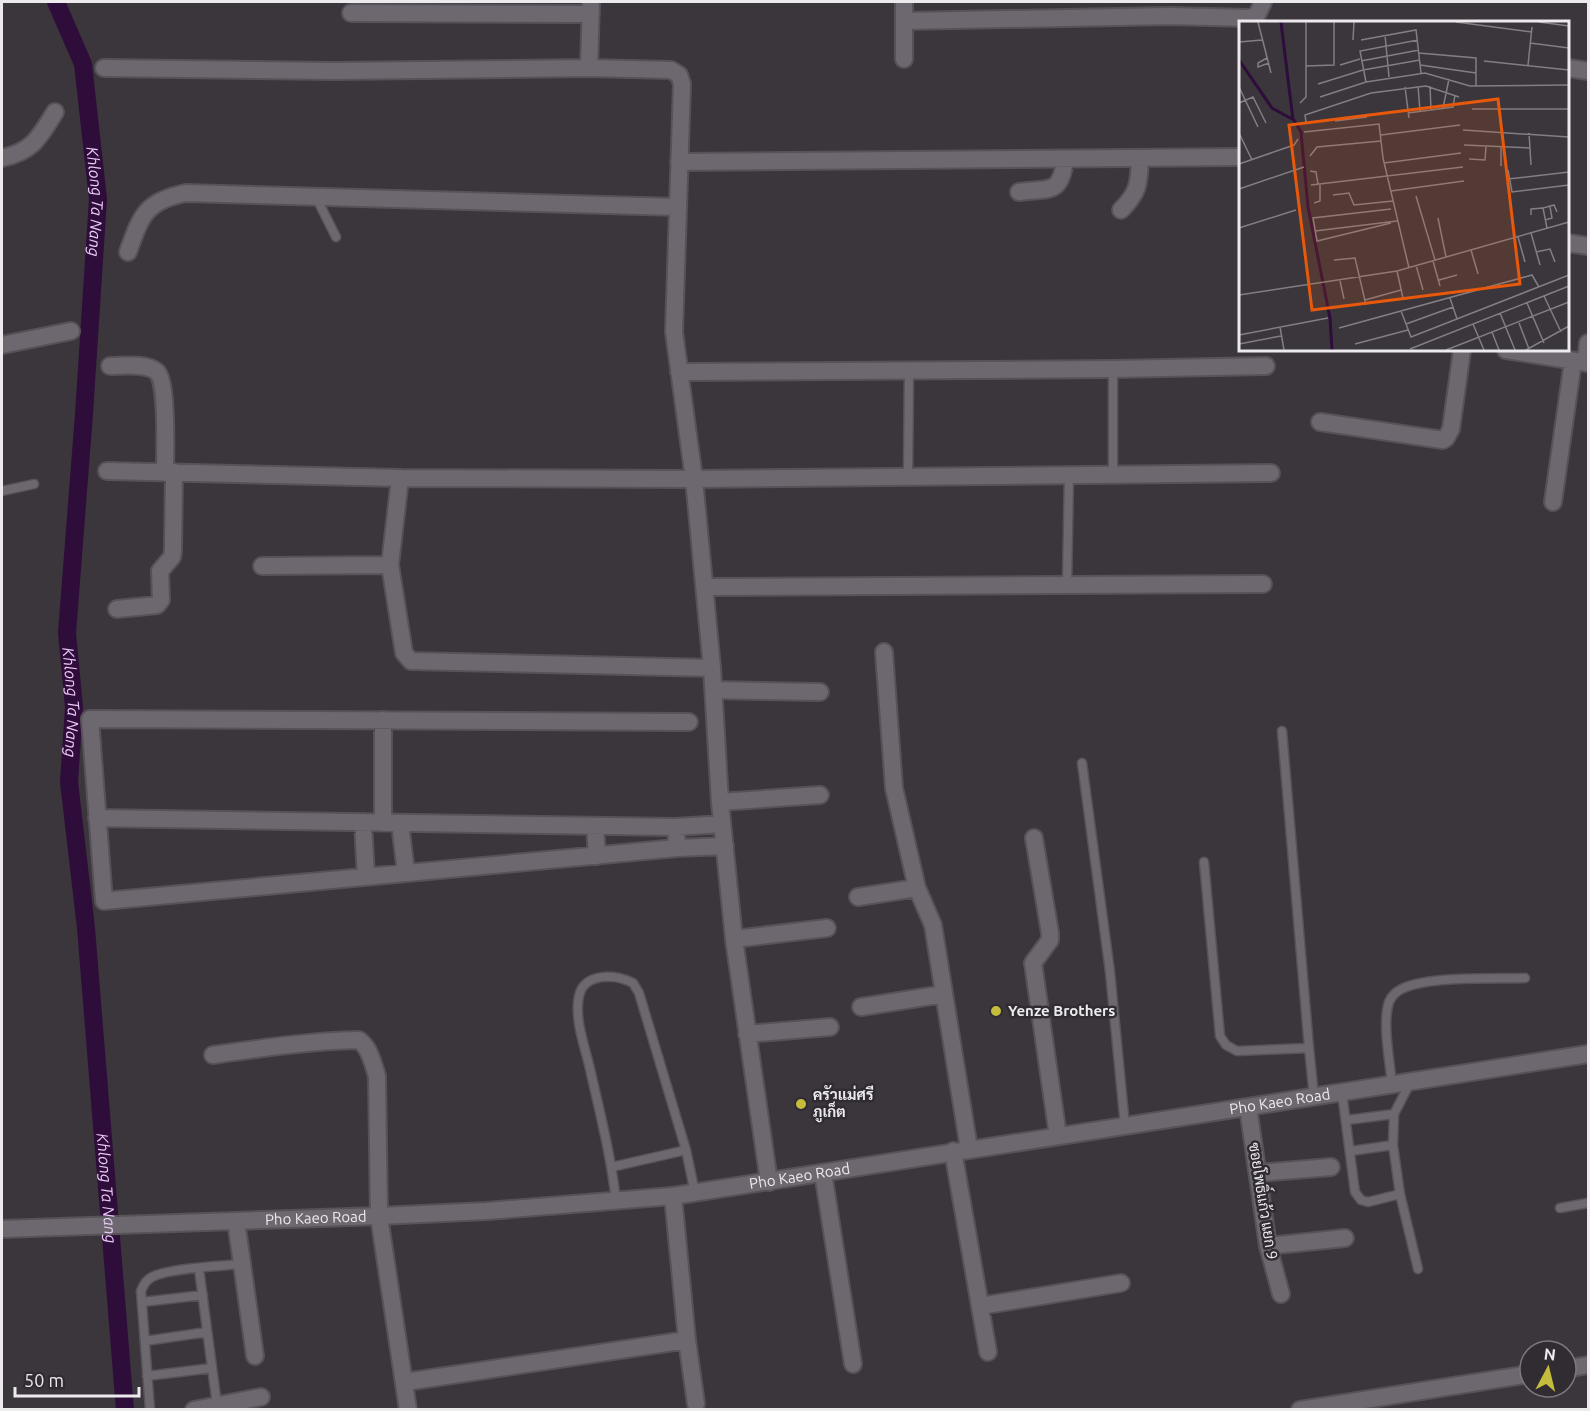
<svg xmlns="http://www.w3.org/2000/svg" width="1590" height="1411" font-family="Ubuntu,Sarabun,sans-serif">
<rect width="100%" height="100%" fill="#3a363c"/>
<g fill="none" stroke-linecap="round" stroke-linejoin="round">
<path stroke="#2f0d3b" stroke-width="18" id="s1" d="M 56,2 L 83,64 L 98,199 L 84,414 L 67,633 L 74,707 L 69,782 L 86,928 L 125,1410"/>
<g stroke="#565258" stroke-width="11">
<path id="service" d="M 316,197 L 336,237
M 1113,369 L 1113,474
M 908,476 L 909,370
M 2,491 L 34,484
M 1067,585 L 1069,474
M 1082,763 L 1110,972 L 1125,1126
M 1204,862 L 1220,1036 L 1226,1045 L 1237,1051 L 1309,1048 L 1282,731
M 1309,1048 L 1314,1097
M 1392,1085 C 1390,1062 1382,1023 1389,1002 C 1392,994 1398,990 1406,987 C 1434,976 1493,979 1525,978
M 1342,1093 L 1355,1192 L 1361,1200 L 1368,1202 L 1400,1194 L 1393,1145 L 1394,1114 L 1410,1083
M 1347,1120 L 1394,1114
M 1351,1151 L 1393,1145
M 612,1167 L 686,1150
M 1400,1194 L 1418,1269
M 616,1201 C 611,1156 600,1113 590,1069 C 585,1047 574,1019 579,996 C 584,972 617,974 633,983 L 639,993 L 686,1150 L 695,1193
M 1560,1208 L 1588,1203
M 199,1269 L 217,1405
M 142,1302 L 203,1295
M 145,1341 L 207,1332
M 147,1376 L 212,1368
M 150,1410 L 141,1291 C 143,1286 145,1282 149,1279 C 162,1268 222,1266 242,1264"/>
</g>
<g stroke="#565258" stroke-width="20">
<path id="minor" d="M 351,13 L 591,14
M 904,21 L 1170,16 L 1249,18 L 1257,15 L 1263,2
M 904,59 L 904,2
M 104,68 L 334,71 L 589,68 L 671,70 L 679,75 L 682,84 L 674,332 L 694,479 L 712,668 L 720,802 L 734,939 L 769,1182
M 589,68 L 591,2
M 1568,68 L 1588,71
M 2,158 C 33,151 39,138 55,112
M 679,162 L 1240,157
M 1019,192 C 1050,188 1061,195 1065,159
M 1121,210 C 1139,192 1139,183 1140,158
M 1568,243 L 1588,246
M 128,252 C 141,216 145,201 186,193 L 678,207
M 2,345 L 71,331
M 1506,350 L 1588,363
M 1586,363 L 1588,343
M 110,366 C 123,366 145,363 156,371 C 168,379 165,456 165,473
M 679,372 L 1113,369 L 1266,366
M 1320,422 L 1443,440 L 1446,438 L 1451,429 L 1462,350
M 107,471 L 400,478 L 694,479 L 1271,473
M 1553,502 L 1573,361
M 390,565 L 400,478
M 262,566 L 390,565 L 404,653 L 411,661 L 712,668
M 705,587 L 1263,584
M 117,609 L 157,605 L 161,600 L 160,571 L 172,557 L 173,551 L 174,472
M 884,652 L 894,788 L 917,888 L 933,925 L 969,1149
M 714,690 L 820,692
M 720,802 L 820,795
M 97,818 L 676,827 L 722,824
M 363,822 L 366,877
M 383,823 L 383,720
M 400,823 L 406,873
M 595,826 L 597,856
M 676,827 L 677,848 L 104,901 L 90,719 L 689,722
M 1034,838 L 1050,933 L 1050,940 L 1033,963 L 1058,1136
M 677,848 L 725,846
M 858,897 L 917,888
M 734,939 L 827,928
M 861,1007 L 944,994
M 747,1034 L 830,1027
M 213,1055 C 262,1048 310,1041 359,1040 C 370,1048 373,1064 377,1076 L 379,1216 L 408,1410
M 1248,1107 L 1268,1246 L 1281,1294
M 953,1151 L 988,1352
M 823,1173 L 853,1364
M 1258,1173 L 1331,1167
M 673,1196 L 687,1340 L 696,1404
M 236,1221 L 255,1356
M 1268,1246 L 1345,1238
M 980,1306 L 1121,1283
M 1566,1369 L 1588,1365
M 405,1382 L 687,1340
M 194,1410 L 261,1397
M 1300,1410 L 1530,1374"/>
</g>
<g stroke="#565258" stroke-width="20">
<g id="tertiary">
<path id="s2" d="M 2,1229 L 379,1216 L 487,1211 L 673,1196 L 1588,1054"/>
</g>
</g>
<use href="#service" stroke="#6d686f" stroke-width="8"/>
<use href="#minor" stroke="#6d686f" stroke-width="16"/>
<use href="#tertiary" stroke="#6d686f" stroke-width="16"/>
</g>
<g fill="#c4bc3d" stroke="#302c32" stroke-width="2">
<circle cx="996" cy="1011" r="6"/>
<circle cx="801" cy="1104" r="6"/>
</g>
<g text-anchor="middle" stroke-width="5" stroke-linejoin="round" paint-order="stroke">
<g font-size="15" font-weight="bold" fill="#edeaee" stroke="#302c32" text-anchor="start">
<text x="1008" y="1016">Yenze Brothers</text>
<text x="813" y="1100">ครัวแม่ศรี<tspan x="813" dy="17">ภูเก็ต</tspan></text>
</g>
<g font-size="15" fill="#edeaee" stroke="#302c32">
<text dy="5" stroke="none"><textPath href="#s2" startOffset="1286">Pho Kaeo Road</textPath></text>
<text dy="5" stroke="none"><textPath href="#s2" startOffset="800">Pho Kaeo Road</textPath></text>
<text transform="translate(1263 1201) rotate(81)" y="5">ซอยโพธิ์เเก้ว แยก 9</text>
<text dy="5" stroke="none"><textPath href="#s2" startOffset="314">Pho Kaeo Road</textPath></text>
</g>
<g font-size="16" font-style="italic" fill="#eccbf9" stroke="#302c32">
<text dy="6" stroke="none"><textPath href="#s1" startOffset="206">Khlong Ta Nang</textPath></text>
<text dy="6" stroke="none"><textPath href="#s1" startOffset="708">Khlong Ta Nang</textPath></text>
<text dy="6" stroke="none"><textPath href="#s1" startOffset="1196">Khlong Ta Nang</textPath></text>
</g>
</g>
<g transform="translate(1239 21)">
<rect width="330" height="330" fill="#3a363c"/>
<path fill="none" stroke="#2f0d3b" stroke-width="3" d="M 42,1 L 54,99M 0,39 L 33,87 L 55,99 L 62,111 L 69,186 L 91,297 L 93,329"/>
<path fill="none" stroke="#827e83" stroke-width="1.5" d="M 19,1 L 32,52M 217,1 L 293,11M 300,1 L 330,5M 146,14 L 150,56M 114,19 L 115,1M 122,19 L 177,9 L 182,52M 0,21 L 23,19M 291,22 L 330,27M 180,32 L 237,37 L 237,65M 28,37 L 19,42 L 19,46 L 30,42M 122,40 L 180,29M 245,40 L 330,49M 101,44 L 121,38M 181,44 L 237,52M 289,44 L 293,6M 67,45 L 95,44 L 95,1M 127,61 L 121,30 L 179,19M 79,63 L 124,49 L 181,39M 179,65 L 181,90M 191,65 L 192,89M 0,66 L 19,106M 166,66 L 170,97M 81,76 L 127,61 L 186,52 L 231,65 L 330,64M 0,82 L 14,76 L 27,102M 61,82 L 67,76 L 67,1M 204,87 L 210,58M 233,88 L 330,88M 169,92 L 214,86 L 216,74M 96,100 L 128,96M 67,101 L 66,94 L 132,72 L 187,65 L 220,76M 224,109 L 330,116M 65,111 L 140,103 L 144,137 L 170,247M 0,112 L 13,139M 290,112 L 292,144M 142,114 L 221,104M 225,124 L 291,127M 71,135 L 78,126 L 142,120M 230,138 L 246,139 L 247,125M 145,142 L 222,132M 0,143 L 55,124 L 59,118M 262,145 L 262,126M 269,149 L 273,171 L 330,164M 71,150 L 77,151 L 79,163M 269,158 L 330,151M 72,164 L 224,146M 0,168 L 65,146M 152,170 L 225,160M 94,174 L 110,172 L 115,184 L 154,180M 177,175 L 196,239M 75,182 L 81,180 L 81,163M 292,194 L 292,188 L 304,187M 199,197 L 207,236M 306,199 L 313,197 L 311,186M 152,202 L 78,220 L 74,197 L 152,188M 0,207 L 57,189M 308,207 L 304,187 L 315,184 L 318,191M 76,210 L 158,200M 292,212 L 301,244M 279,216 L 286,241M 232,229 L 239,253M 297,231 L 311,228 L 316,241M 95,239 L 116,237 L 127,284M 194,240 L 201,265M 177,244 L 184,269M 158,250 L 164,277M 200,259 L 218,254M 101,260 L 105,278M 0,274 L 158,250 L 330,201M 305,275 L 322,311M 211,277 L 218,298M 126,279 L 162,269M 288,282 L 305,322M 162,290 L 172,316 L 330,254M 261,292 L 276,329M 280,302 L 290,328M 167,303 L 214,286M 234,303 L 245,329M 41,306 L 45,329M 100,307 L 293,254 L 300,266M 253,311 L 260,329M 0,314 L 89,297M 0,323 L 42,315M 116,323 L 169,309M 171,328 L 330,265M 207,329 L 330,281M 287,329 L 330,305"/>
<path fill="#e8590c" fill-opacity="0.15" stroke="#e8590c" stroke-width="3" d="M 259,78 L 281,263 L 73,289 L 50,104 Z"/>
<rect width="330" height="330" fill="none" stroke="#edeaee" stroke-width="3"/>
</g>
<rect width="1590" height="1411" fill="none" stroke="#edeaee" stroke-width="6"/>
<g transform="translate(1548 1369) rotate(7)"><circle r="28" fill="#302c32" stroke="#7c787d" stroke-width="1.5"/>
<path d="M0-4.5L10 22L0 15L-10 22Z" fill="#c4bc3d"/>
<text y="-9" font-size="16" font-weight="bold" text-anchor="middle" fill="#edeaee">N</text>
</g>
<path d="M15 1387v9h124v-9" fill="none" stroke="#edeaee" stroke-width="3"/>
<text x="24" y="1387" font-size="18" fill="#edeaee" stroke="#302c32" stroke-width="4.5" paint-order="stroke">50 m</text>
</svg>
